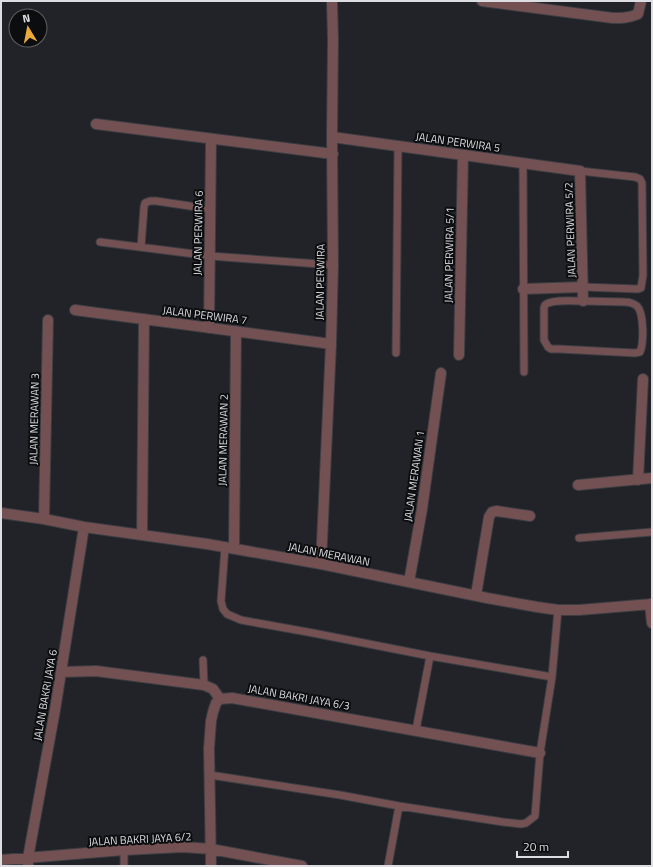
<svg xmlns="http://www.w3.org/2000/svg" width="653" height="867" font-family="'Titillium Web',sans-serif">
<rect width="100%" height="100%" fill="#212329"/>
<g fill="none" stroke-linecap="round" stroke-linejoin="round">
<g stroke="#3b3d43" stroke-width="9">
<path id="service" d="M 523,163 L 524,372
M 580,171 L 635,177 L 640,179 L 642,183 L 643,275 L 641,288 L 638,289 L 583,287
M 100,242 L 210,256 L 333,265
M 141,247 L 144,207 L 145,203 L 150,201 L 156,201 L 210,209
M 583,301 L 625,302 C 630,302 633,303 637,306 C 644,313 644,343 640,352 L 635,353 L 559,349 L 551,349 L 548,347 L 544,340 L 544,308 C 544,307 545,305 545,305 C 551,299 575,301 583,301 Z
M 396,353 L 398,146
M 579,538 L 652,532
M 225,547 L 221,601 L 223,609 L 227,614 L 241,620 L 313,633 L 430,656 L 529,673 L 552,677
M 203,660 L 204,685
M 416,730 L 430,656
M 210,775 L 340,795 L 399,806 L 503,822 L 521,824 L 526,823 L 535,816 L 540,753 L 552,677 L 558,610
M 124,850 L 124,866
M 388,866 L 399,806"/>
</g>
<g stroke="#3b3d43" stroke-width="12">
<path id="minor" d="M 482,1 L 613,18 C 622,18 629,18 638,14 L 641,1
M 96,124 L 333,154
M 332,137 L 580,171 L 583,301
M 523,289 L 583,287
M 75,310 L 331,344
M 209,328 L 211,139
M 459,355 L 463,155
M 638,480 L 643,379
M 578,485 L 652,478
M 1,513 L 44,519 L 84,527 L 207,544 L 321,564 L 487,598 L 537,607 L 558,610 L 579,610 L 652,604
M 44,519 L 48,320
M 142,535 L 144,319
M 234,549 L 236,331
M 321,564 L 331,344 L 333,265 L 332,137 L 333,40 L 332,1
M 409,582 L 422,509 L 441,373
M 476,595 L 489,517 L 492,512 L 496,511 L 530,516
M 650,604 L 652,623
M 61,672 L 96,671 L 204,685 L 213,689 L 220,699
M 1,860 L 124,850 L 183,847 L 211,849 L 302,866
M 28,866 L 28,858 L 55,710 L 84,527
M 211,866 L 209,748 L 211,721 L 213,712 L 216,703 L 220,699 L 232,698 L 540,753"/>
</g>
<use href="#service" stroke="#735152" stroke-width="7"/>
<use href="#minor" stroke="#735152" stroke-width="10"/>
</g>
<g text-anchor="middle" stroke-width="4" stroke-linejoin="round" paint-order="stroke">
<g font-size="11" fill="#dddee2" stroke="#0c0d0f">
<text transform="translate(458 142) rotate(8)" y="4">JALAN PERWIRA 5</text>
<text transform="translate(570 230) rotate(-92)" y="4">JALAN PERWIRA 5/2</text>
<text transform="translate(198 233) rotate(-89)" y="4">JALAN PERWIRA 6</text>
<text transform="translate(449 255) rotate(-89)" y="4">JALAN PERWIRA 5/1</text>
<text transform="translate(320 282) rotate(-89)" y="4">JALAN PERWIRA</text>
<text transform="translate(205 315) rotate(7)" y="4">JALAN PERWIRA 7</text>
<text transform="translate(34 419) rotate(-89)" y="4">JALAN MERAWAN 3</text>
<text transform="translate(223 440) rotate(-89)" y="4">JALAN MERAWAN 2</text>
<text transform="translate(414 476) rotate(-82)" y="4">JALAN MERAWAN 1</text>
<text transform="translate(329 554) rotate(11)" y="4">JALAN MERAWAN</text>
<text transform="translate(45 695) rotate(-80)" y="4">JALAN BAKRI JAYA 6</text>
<text transform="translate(299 697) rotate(10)" y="4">JALAN BAKRI JAYA 6/3</text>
<text transform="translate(140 839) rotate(-3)" y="4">JALAN BAKRI JAYA 6/2</text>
</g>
</g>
<rect width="653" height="867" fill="none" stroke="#dddee2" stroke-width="4"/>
<g transform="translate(28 28) rotate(350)"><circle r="19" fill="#0c0d0f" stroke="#606163"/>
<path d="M0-3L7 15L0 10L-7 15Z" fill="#eaaa39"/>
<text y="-6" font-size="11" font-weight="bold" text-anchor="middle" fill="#dddee2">N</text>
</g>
<path d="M517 851v6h51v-6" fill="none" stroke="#dddee2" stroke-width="2"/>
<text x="523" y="851" font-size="12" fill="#dddee2" stroke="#0c0d0f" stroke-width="3" paint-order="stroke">20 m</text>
</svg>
